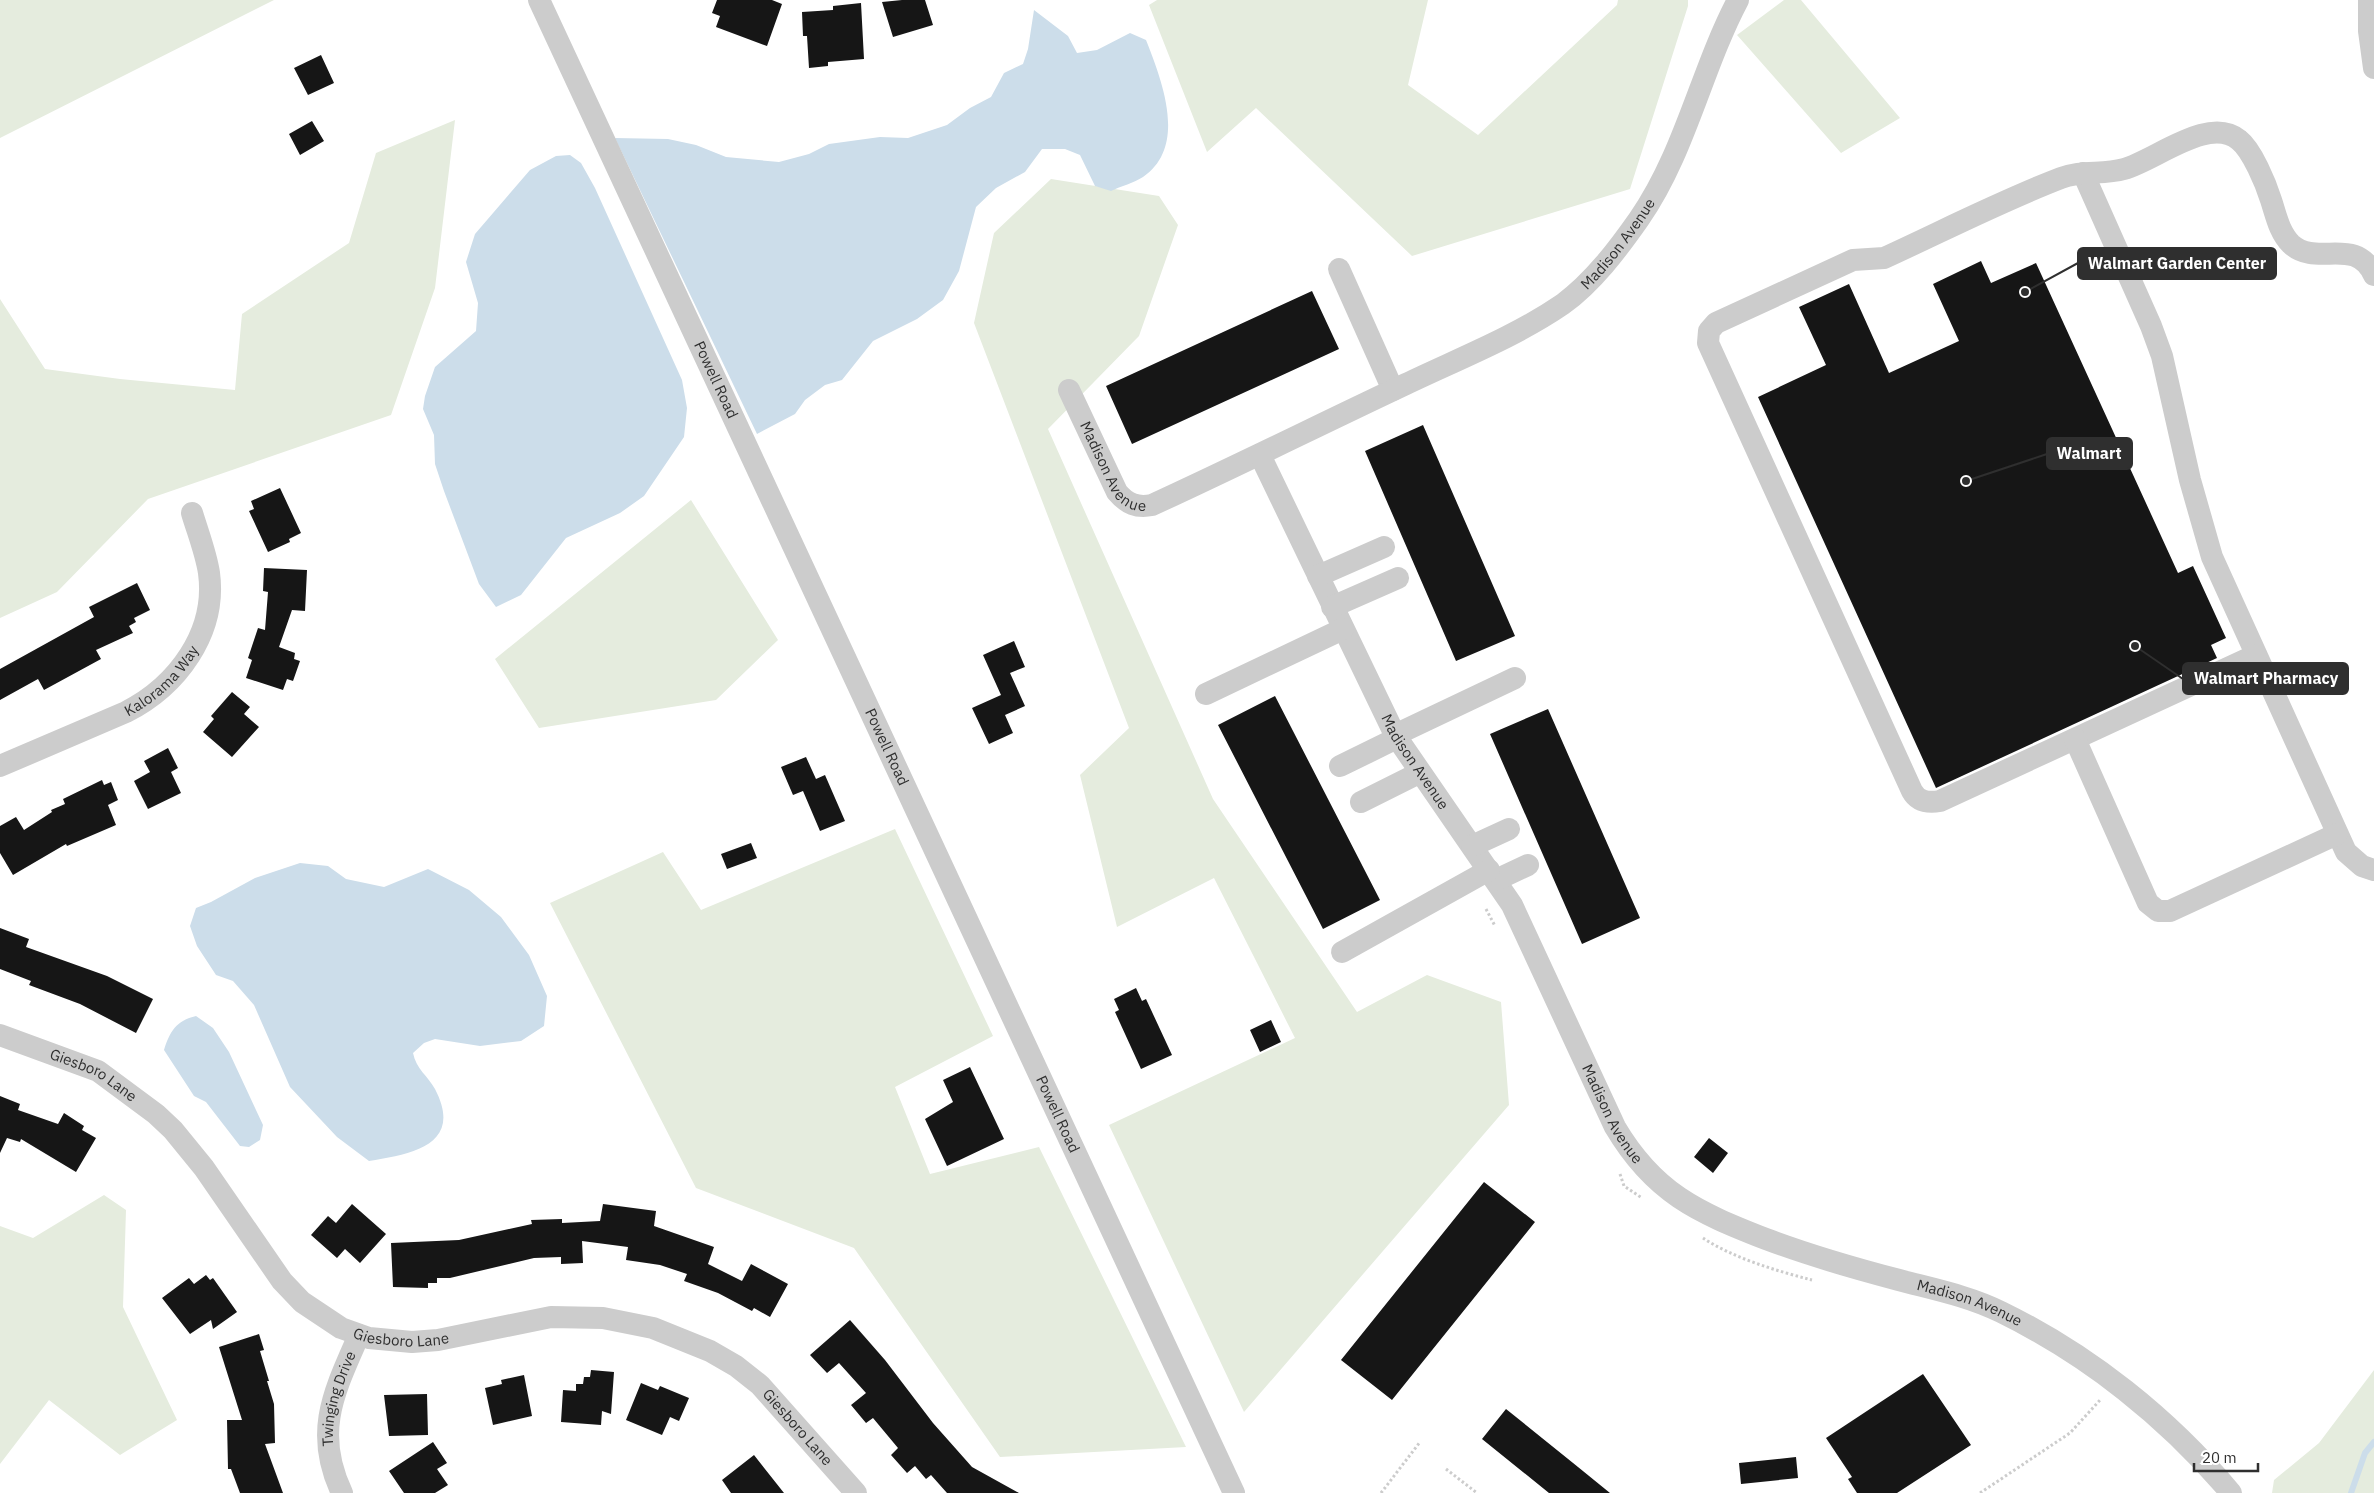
<svg xmlns="http://www.w3.org/2000/svg" width="2374" height="1493" font-family="'IBM Plex Sans',sans-serif">
<rect width="100%" height="100%" fill="#fff"/>
<path fill="#e5ecde" d="M 0,0 L 274,0 L 0,138 Z
M 1157,0 L 1428,0 L 1408,85 L 1478,135 L 1617,5 L 1618,0 L 1688,0 L 1688,6 L 1630,189 L 1412,256 L 1256,108 L 1207,152 L 1149,5 Z
M 1784,0 L 1801,0 L 1900,118 L 1841,153 L 1737,35 Z
M 455,120 L 435,288 L 391,415 L 148,499 L 57,592 L 0,618 L 0,299 L 45,369 L 120,379 L 235,390 L 242,314 L 349,243 L 376,153 Z
M 1051,179 L 1159,196 L 1178,225 L 1139,336 L 1048,429 L 1213,799 L 1357,1012 L 1427,975 L 1501,1002 L 1509,1105 L 1244,1412 L 1109,1125 L 1295,1038 L 1214,878 L 1117,927 L 1080,775 L 1129,728 L 974,323 L 994,233 Z
M 691,500 L 778,640 L 716,700 L 539,728 L 495,659 Z
M 895,829 L 993,1036 L 895,1087 L 930,1174 L 1039,1147 L 1186,1447 L 1000,1457 L 854,1248 L 696,1188 L 550,903 L 663,852 L 701,910 Z
M 104,1195 L 126,1210 L 123,1307 L 177,1420 L 120,1455 L 49,1400 L 0,1464 L 0,1226 L 33,1238 Z
M 2374,1370 L 2374,1493 L 2272,1493 L 2274,1480 L 2319,1443 Z"/>
<path fill="#ccddea" d="M 1034,10 L 1068,36 L 1077,53 L 1097,50 L 1130,33 L 1146,40 C 1162,81 1188,146 1143,177 C 1134,183 1121,186 1111,191 L 1095,186 L 1080,155 L 1065,149 L 1042,149 L 1025,172 L 996,188 L 976,207 L 959,271 L 943,300 L 917,319 L 873,341 L 842,380 L 825,385 L 805,400 L 795,414 L 757,434 L 615,138 L 668,139 L 696,145 L 726,157 L 779,162 L 809,154 L 829,144 L 880,137 L 908,138 L 947,125 L 970,108 L 991,97 L 1004,73 L 1023,64 L 1028,49 Z
M 570,155 L 581,163 L 595,188 L 682,380 L 687,408 L 684,437 L 644,496 L 620,513 L 566,538 L 521,595 L 496,607 L 479,584 L 444,491 L 435,464 L 434,435 L 423,409 L 425,396 L 435,367 L 476,331 L 478,303 L 466,262 L 475,234 L 530,170 L 556,156 Z
M 300,863 L 328,866 L 346,879 L 384,887 L 428,869 L 469,890 L 501,917 L 529,955 L 547,996 L 544,1026 L 521,1041 L 480,1046 L 435,1039 L 424,1043 L 413,1053 C 416,1069 428,1076 435,1089 C 464,1145 412,1154 369,1161 L 337,1137 L 290,1087 L 254,1005 L 233,981 L 216,975 L 197,946 L 190,926 L 196,908 L 211,902 L 255,878 Z
M 196,1016 L 213,1028 L 229,1052 L 263,1125 L 260,1140 L 249,1147 L 240,1146 L 206,1102 L 194,1096 L 164,1050 C 170,1031 176,1021 196,1016 Z"/>
<g fill="none" stroke-linecap="round" stroke-linejoin="round">
<path stroke="#ccddea" stroke-width="6" d="M 2351,1493 L 2365,1453 L 2374,1442"/>
</g>
<path fill="#161616" d="M 717,0 L 772,0 L 782,4 L 767,46 L 716,27 L 720,16 L 712,13 Z
M 902,0 L 925,0 L 933,25 L 893,37 L 882,2 Z
M 861,3 L 864,59 L 828,62 L 828,66 L 809,68 L 807,36 L 803,36 L 802,12 L 833,10 L 833,6 Z
M 321,55 L 334,83 L 308,95 L 294,68 Z
M 312,121 L 324,141 L 300,155 L 289,134 Z
M 1981,261 L 1991,283 L 2036,263 L 2178,573 L 2193,566 L 2226,638 L 2211,645 L 2217,658 L 1936,788 L 1758,397 L 1826,365 L 1799,307 L 1849,284 L 1889,373 L 1959,341 L 1933,284 Z
M 1312,291 L 1339,349 L 1132,444 L 1106,386 Z
M 1423,425 L 1515,636 L 1456,661 L 1365,451 Z
M 280,488 L 301,533 L 289,539 L 290,542 L 268,552 L 249,511 L 254,509 L 251,501 Z
M 264,568 L 307,570 L 305,611 L 292,610 L 279,647 L 295,653 L 294,659 L 300,661 L 293,681 L 287,679 L 283,690 L 246,678 L 252,660 L 248,658 L 258,628 L 265,630 L 268,592 L 263,591 Z
M 137,583 L 150,610 L 134,618 L 136,622 L 129,626 L 133,633 L 96,650 L 101,659 L 44,690 L 38,679 L 0,700 L 0,669 L 94,617 L 89,607 Z
M 1014,641 L 1025,667 L 1010,673 L 1025,706 L 1005,715 L 1013,733 L 989,744 L 972,708 L 1001,695 L 983,655 Z
M 232,692 L 250,707 L 244,714 L 259,727 L 232,757 L 203,732 L 214,719 L 211,716 Z
M 1275,696 L 1380,900 L 1323,929 L 1218,725 Z
M 1548,709 L 1640,918 L 1582,944 L 1490,734 Z
M 168,748 L 178,768 L 171,772 L 181,793 L 148,809 L 134,781 L 150,772 L 144,761 Z
M 806,757 L 816,779 L 825,775 L 845,821 L 820,831 L 803,791 L 793,795 L 781,767 Z
M 102,780 L 104,785 L 111,782 L 118,800 L 108,805 L 116,825 L 67,846 L 66,844 L 13,875 L 0,853 L 0,826 L 16,817 L 24,830 L 52,812 L 51,810 L 65,804 L 63,799 Z
M 751,843 L 757,858 L 727,869 L 721,854 Z
M 0,928 L 29,939 L 26,947 L 107,976 L 153,999 L 136,1033 L 80,1004 L 29,985 L 31,981 L 0,969 Z
M 1136,988 L 1142,1001 L 1146,999 L 1172,1055 L 1141,1069 L 1115,1012 L 1119,1010 L 1114,999 Z
M 1271,1020 L 1281,1042 L 1260,1052 L 1250,1030 Z
M 970,1067 L 1004,1139 L 947,1166 L 925,1119 L 953,1102 L 943,1080 Z
M 0,1096 L 20,1104 L 18,1110 L 58,1124 L 64,1113 L 84,1126 L 82,1130 L 96,1138 L 76,1172 L 21,1139 L 20,1142 L 7,1138 L 0,1153 Z
M 1709,1138 L 1728,1153 L 1713,1173 L 1694,1157 Z
M 1484,1182 L 1535,1222 L 1392,1400 L 1341,1360 Z
M 352,1204 L 386,1234 L 360,1263 L 345,1249 L 337,1258 L 311,1235 L 328,1216 L 336,1223 Z
M 603,1204 L 656,1211 L 654,1226 L 714,1247 L 708,1264 L 742,1281 L 751,1264 L 788,1284 L 770,1317 L 754,1308 L 752,1311 L 718,1293 L 684,1281 L 687,1274 L 660,1265 L 626,1260 L 628,1247 L 582,1241 L 583,1263 L 561,1264 L 561,1257 L 534,1258 L 450,1278 L 437,1278 L 437,1283 L 428,1283 L 428,1288 L 393,1287 L 391,1243 L 459,1240 L 532,1224 L 531,1220 L 562,1219 L 562,1223 L 600,1221 Z
M 206,1275 L 210,1280 L 213,1278 L 237,1312 L 213,1329 L 211,1320 L 190,1334 L 162,1298 L 189,1278 L 194,1284 Z
M 850,1320 L 885,1360 L 933,1423 L 972,1467 L 1019,1493 L 947,1493 L 931,1475 L 926,1479 L 915,1466 L 907,1473 L 891,1455 L 898,1448 L 873,1418 L 866,1423 L 851,1405 L 866,1393 L 839,1363 L 827,1373 L 810,1355 Z
M 259,1334 L 264,1350 L 260,1351 L 269,1381 L 267,1381 L 274,1404 L 275,1443 L 265,1444 L 283,1493 L 240,1493 L 231,1469 L 228,1469 L 227,1420 L 242,1420 L 219,1347 Z
M 591,1370 L 614,1372 L 611,1414 L 602,1411 L 601,1425 L 561,1422 L 563,1390 L 576,1391 L 576,1384 L 583,1384 L 584,1377 L 590,1377 Z
M 1923,1374 L 1971,1445 L 1897,1493 L 1857,1493 L 1848,1479 L 1852,1477 L 1826,1438 Z
M 524,1375 L 532,1416 L 493,1425 L 485,1388 L 502,1384 L 501,1380 Z
M 641,1383 L 658,1390 L 660,1386 L 689,1398 L 679,1421 L 670,1417 L 662,1435 L 626,1420 Z
M 427,1394 L 428,1435 L 389,1436 L 384,1395 Z
M 1506,1409 L 1578,1467 L 1610,1493 L 1549,1493 L 1482,1439 Z
M 433,1442 L 447,1463 L 437,1469 L 448,1485 L 435,1493 L 404,1493 L 389,1471 Z
M 754,1455 L 784,1493 L 731,1493 L 722,1480 Z
M 1796,1457 L 1798,1478 L 1741,1484 L 1739,1463 Z"/>
<g fill="none" stroke-linecap="round" stroke-linejoin="round">
<path stroke="#ccc" stroke-width="3" stroke-dasharray="2.5 2.5" stroke-linecap="butt" d="M 1486,909 L 1495,926
M 1620,1174 L 1624,1186 L 1642,1198
M 1703,1238 C 1733,1258 1777,1271 1812,1280
M 1446,1469 L 1477,1493
M 1381,1493 L 1420,1442
M 1980,1493 L 2070,1433 L 2101,1399"/>
<g stroke="#ccc" stroke-width="22">
<path id="s1" d="M 539,0 L 1234,1493"/>
<path d="M 2369,0 L 2369,31 L 2374,68"/>
<path d="M 2083,173 L 2151,326 L 2162,356 L 2190,480 L 2212,557 L 2346,852 L 2362,866 L 2374,870"/>
<path d="M 1339,269 L 1393,390"/>
<path id="s2" d="M 1069,390 L 1117,492 C 1127,504 1137,508 1152,505 C 1237,466 1321,424 1406,384 C 1458,359 1515,337 1563,304 C 1593,282 1618,249 1639,219 C 1685,153 1701,70 1738,0"/>
<path id="s3" d="M 1260,455 L 1395,735 L 1512,905 L 1615,1127 C 1654,1193 1697,1212 1766,1239 C 1811,1256 1853,1268 1899,1280 C 1933,1289 1969,1296 2001,1312 C 2089,1355 2168,1418 2231,1493"/>
<path d="M 1318,576 L 1384,547"/>
<path d="M 1332,607 L 1398,578"/>
<path d="M 2256,655 L 1940,801 C 1928,803 1918,802 1912,791 L 1708,343 L 1709,331 L 1716,323 L 1853,260 L 1884,258 C 1943,231 2001,201 2061,178 C 2081,170 2103,175 2124,169 C 2156,160 2209,115 2239,140 C 2252,150 2266,184 2271,200 C 2276,215 2279,232 2291,244 C 2317,268 2355,235 2374,275"/>
<path d="M 1206,694 L 1343,629"/>
<path d="M 1395,735 L 1515,678"/>
<path d="M 2075,739 L 2148,903 L 2158,911 L 2170,911 L 2337,834"/>
<path id="s4" d="M 0,766 L 126,712 C 177,686 217,633 209,573 C 206,553 198,533 192,513"/>
<path d="M 1340,766 L 1397,738"/>
<path d="M 1361,802 L 1419,773"/>
<path d="M 1472,846 L 1509,829"/>
<path d="M 1496,880 L 1528,865"/>
<path d="M 1342,952 L 1489,870"/>
<path id="s5" d="M 0,1035 L 98,1071 L 156,1114 L 173,1130 L 204,1168 L 282,1281 L 302,1302 L 341,1328 L 369,1338 L 412,1342 L 438,1340 L 551,1317 L 603,1318 L 653,1328 L 710,1351 L 736,1366 L 760,1385 L 856,1493"/>
<path id="s6" d="M 342,1493 C 313,1432 334,1392 359,1335"/>
</g>
</g>
<g text-anchor="middle" stroke-width="5" stroke-linejoin="round" paint-order="stroke">
<g font-size="15" fill="#2f2f2f" stroke="#fff">
<text dy="5" stroke="none"><textPath href="#s2" startOffset="692">Madison Avenue</textPath></text>
<text dy="5" stroke="none"><textPath href="#s1" startOffset="419">Powell Road</textPath></text>
<text dy="5" stroke="none"><textPath href="#s2" startOffset="91">Madison Avenue</textPath></text>
<text dy="5" stroke="none"><textPath href="#s4" startOffset="185">Kalorama Way</textPath></text>
<text dy="5" stroke="none"><textPath href="#s1" startOffset="824">Powell Road</textPath></text>
<text dy="5" stroke="none"><textPath href="#s3" startOffset="344">Madison Avenue</textPath></text>
<text dy="5" stroke="none"><textPath href="#s5" startOffset="102">Giesboro Lane</textPath></text>
<text dy="5" stroke="none"><textPath href="#s3" startOffset="749">Madison Avenue</textPath></text>
<text dy="5" stroke="none"><textPath href="#s1" startOffset="1229">Powell Road</textPath></text>
<text dy="5" stroke="none"><textPath href="#s3" startOffset="1168">Madison Avenue</textPath></text>
<text dy="5" stroke="none"><textPath href="#s5" startOffset="524">Giesboro Lane</textPath></text>
<text dy="5" stroke="none"><textPath href="#s6" startOffset="98">Twinging Drive</textPath></text>
<text dy="5" stroke="none"><textPath href="#s5" startOffset="958">Giesboro Lane</textPath></text>
</g>
</g>
<path fill="none" stroke="#2f2f2f" stroke-width="2" d="M2025 292L2078 263M1966 481L2047 454M2135 646L2183 679"/>
<g fill="#2f2f2f" stroke="#fff" stroke-width="2">
<circle cx="2025" cy="292" r="5"/>
<circle cx="1966" cy="481" r="5"/>
<circle cx="2135" cy="646" r="5"/>
</g>
<g fill="#2f2f2f" stroke="#2f2f2f" stroke-width="2">
<rect x="2078" y="248" width="198" height="31" rx="5"/>
<rect x="2047" y="438" width="85" height="31" rx="5"/>
<rect x="2183" y="663" width="165" height="31" rx="5"/>
</g>
<g font-size="16" text-anchor="middle" font-weight="bold" fill="#fff">
<text x="2177" y="269">Walmart Garden Center</text>
<text x="2089" y="459">Walmart</text>
<text x="2266" y="684">Walmart Pharmacy</text>
</g>
<path d="M2194 1463v8h64v-8" fill="none" stroke="#2f2f2f" stroke-width="2.5"/>
<text x="2202" y="1463" font-size="15" fill="#2f2f2f" stroke="#ffffff" stroke-width="4" paint-order="stroke">20 m</text>
</svg>
